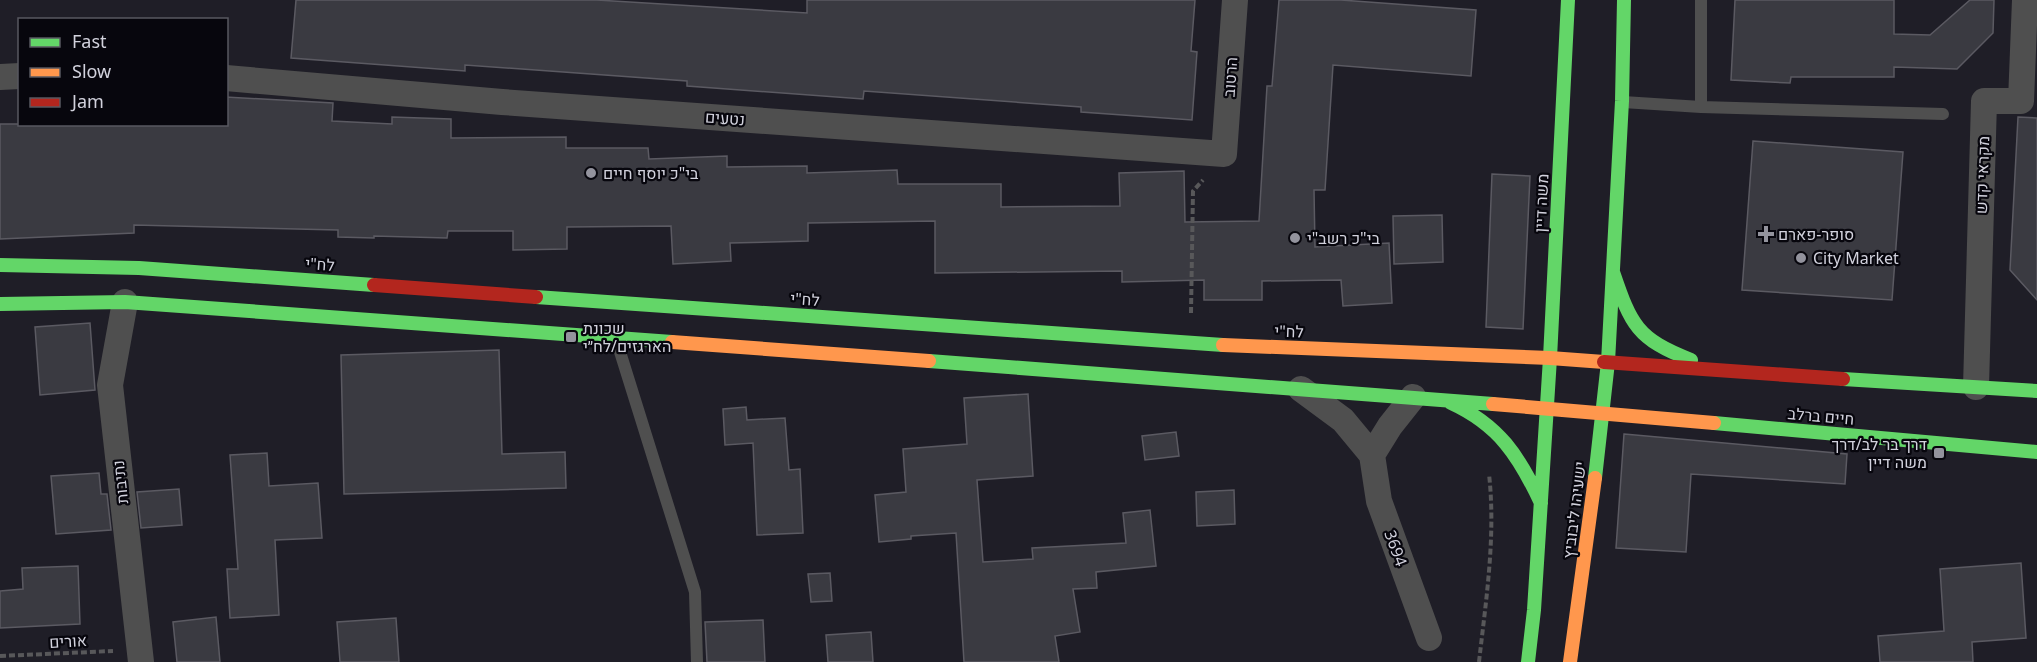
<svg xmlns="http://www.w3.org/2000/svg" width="2037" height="662" font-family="'Noto Sans',Heebo,sans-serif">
<rect width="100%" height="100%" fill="#1f1e27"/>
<path fill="#3a3a41" stroke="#5b5a62" stroke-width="1.5" d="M 296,0 L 597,0 L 807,13 L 807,0 L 1195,0 L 1191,51 L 1197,52 L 1192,120 L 1081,112 L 1081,107 L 864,91 L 863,99 L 687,86 L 687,81 L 465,65 L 465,71 L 291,58 Z
M 1279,0 L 1341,0 L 1476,10 L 1471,76 L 1333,65 L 1325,190 L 1314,190 L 1315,247 L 1389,243 L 1392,303 L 1343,306 L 1341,280 L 1262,281 L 1262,300 L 1204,300 L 1204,280 L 1122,282 L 1122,271 L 935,273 L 935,221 L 808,223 L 808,241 L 730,243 L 731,261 L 673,264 L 671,226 L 567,227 L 567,249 L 513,250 L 513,231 L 448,231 L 447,238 L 374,236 L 374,238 L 338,237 L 338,230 L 134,225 L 134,233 L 0,239 L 0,124 L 226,124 L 226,97 L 333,103 L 332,121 L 392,124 L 392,117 L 451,119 L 451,138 L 566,137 L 566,148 L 648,148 L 649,159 L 727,156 L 727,167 L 807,166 L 807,173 L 897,170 L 898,184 L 1001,184 L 1001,207 L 1120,206 L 1119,173 L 1184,171 L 1185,222 L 1259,221 L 1267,86 L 1272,86 Z
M 1735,0 L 1894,0 L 1894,34 L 1930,35 L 1970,0 L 1994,0 L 1993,33 L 1957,69 L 1894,67 L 1894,77 L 1791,77 L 1790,83 L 1731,80 Z
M 2018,117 L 2037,118 L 2037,300 L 2010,270 Z
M 1753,141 L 1903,152 L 1892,300 L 1742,290 Z
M 1492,174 L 1530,176 L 1523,329 L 1486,327 Z
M 1442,215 L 1443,262 L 1394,264 L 1393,216 Z
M 90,323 L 95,390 L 40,395 L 35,327 Z
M 499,350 L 502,454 L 565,452 L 566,488 L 344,494 L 341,355 Z
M 1028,394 L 1033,476 L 977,480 L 983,562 L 1033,559 L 1032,548 L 1126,543 L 1123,513 L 1150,510 L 1156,566 L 1096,572 L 1097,588 L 1073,589 L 1080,632 L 1055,636 L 1059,662 L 964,662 L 956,533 L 911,536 L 911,539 L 879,542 L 875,495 L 906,492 L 903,449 L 967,444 L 964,398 Z
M 746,407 L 747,420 L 785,418 L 789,470 L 800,469 L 803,533 L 757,535 L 753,443 L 725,445 L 723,409 Z
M 1176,432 L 1179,456 L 1145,460 L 1142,436 Z
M 1624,434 L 1847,454 L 1845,484 L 1691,474 L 1686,552 L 1616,548 Z
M 267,453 L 269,486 L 318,483 L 322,538 L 275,540 L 279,615 L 230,618 L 227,569 L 238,569 L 230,455 Z
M 99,473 L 101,494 L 107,494 L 111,530 L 56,534 L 51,476 Z
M 179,489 L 182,525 L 141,528 L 137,492 Z
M 1234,490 L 1235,524 L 1197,526 L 1196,492 Z
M 2021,563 L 2026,638 L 1972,642 L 1973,662 L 1880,662 L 1878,636 L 1944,631 L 1940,569 Z
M 78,566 L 80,624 L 0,628 L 0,591 L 23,589 L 22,568 Z
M 830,573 L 832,601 L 811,602 L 808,574 Z
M 216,617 L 220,662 L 177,662 L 173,622 Z
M 396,618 L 399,662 L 340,662 L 337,622 Z
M 763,620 L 765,662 L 707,662 L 705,622 Z
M 871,632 L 873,662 L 828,662 L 826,635 Z"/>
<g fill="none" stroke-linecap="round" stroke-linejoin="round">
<path stroke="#58585a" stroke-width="4" stroke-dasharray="6 3" stroke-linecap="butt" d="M 1191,313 L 1193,191 L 1203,180
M 0,656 L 113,651
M 1479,662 C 1486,600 1496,536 1489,474"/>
<path stroke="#4f4f4f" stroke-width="12" d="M 1623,102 L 1701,107 L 1701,0
M 1701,107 L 1943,114
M 616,339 L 695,592 L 697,662"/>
<path stroke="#4f4f4f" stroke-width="26" d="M 0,77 L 20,76
M 226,78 L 502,102 L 1224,154 L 1235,0
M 125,302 L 110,385 L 141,662
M 1976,387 L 1984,101 L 2021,101 L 2025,0
M 1301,389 L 1343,420 L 1372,455 L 1379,501 L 1429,638
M 1372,455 L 1390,426 L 1413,397"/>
<path stroke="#63d668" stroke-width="14" d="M 0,265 L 139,268 L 374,285
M 1613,272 C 1631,325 1637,339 1691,360
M 536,297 L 1223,345
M 0,304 L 125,302 L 672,342
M 929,361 L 1493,404
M 1843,379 L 2037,391
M 1451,403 C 1499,425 1519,456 1541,503
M 1714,423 L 2037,452
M 1595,478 L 1608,362 L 1622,101 L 1624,0
M 1528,662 L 1534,610 L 1550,358 L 1568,0"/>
<path stroke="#ff974d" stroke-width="14" d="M 672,342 L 929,361
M 1223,345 L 1550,358 L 1604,362
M 1493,404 L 1714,423
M 1570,662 L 1595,478"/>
<path stroke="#b3261e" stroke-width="14" d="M 374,285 L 536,297
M 1604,362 L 1843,379"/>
</g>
<g fill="#93939d" stroke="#07060d" stroke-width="2">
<circle cx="591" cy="173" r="6"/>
<path d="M1763 225h6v6h6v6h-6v6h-6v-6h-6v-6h6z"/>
<circle cx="1295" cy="238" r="6"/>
<circle cx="1801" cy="258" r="6"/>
<rect x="565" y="331" width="12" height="12" rx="3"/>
<rect x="1933" y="447" width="12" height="12" rx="3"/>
</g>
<g text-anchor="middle" stroke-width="4.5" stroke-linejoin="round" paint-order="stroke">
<g font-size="16" fill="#d2d2dd" stroke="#07060d">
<text transform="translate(1230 77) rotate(-86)" y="6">הרטוב</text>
<text transform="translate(725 118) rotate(4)" y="6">נטעים</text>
<text transform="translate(1982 175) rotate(-88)" y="6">מקראי קדש</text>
<text transform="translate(1541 203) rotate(-87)" y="6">משה דיין</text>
<text transform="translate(320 264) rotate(4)" y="6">לח"י</text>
<text transform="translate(805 299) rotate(4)" y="6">לח"י</text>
<text transform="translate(1289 331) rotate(2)" y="6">לח"י</text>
<text transform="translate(1821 416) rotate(5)" y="6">חיים ברלב</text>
<text transform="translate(120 482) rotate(-96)" y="6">נתיבות</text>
<text transform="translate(1574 510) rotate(-83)" y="6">ישעיהו ליבוביץ</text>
<text transform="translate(1396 548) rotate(70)" y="6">3694</text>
<text transform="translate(68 641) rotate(-3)" y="6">אורים</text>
</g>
<g font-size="16" fill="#d2d2dd" stroke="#07060d" text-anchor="start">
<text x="603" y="179">בי"כ יוסף חיים</text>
<text x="1778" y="240">סופר-פארם</text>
<text x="1307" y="244">בי"כ רשב"י</text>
<text x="1813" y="264">City Market</text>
<text x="583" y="334">שכונת<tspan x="583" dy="18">הארגזים/לח״י</tspan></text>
<text x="1927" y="450" text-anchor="end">דרך בר לב/דרך<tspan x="1927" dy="18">משה דיין</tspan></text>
</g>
</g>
<rect x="18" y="18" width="210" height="108" fill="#07060d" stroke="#585860" stroke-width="1.5"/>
<rect x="30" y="38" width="30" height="9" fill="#63d668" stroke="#585860" stroke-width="1.5"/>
<text x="72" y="48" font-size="18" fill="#d2d2dd">Fast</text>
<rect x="30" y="68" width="30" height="9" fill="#ff974d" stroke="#585860" stroke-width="1.5"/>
<text x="72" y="78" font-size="18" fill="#d2d2dd">Slow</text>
<rect x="30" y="98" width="30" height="9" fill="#b3261e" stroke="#585860" stroke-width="1.5"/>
<text x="72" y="108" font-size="18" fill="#d2d2dd">Jam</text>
</svg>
